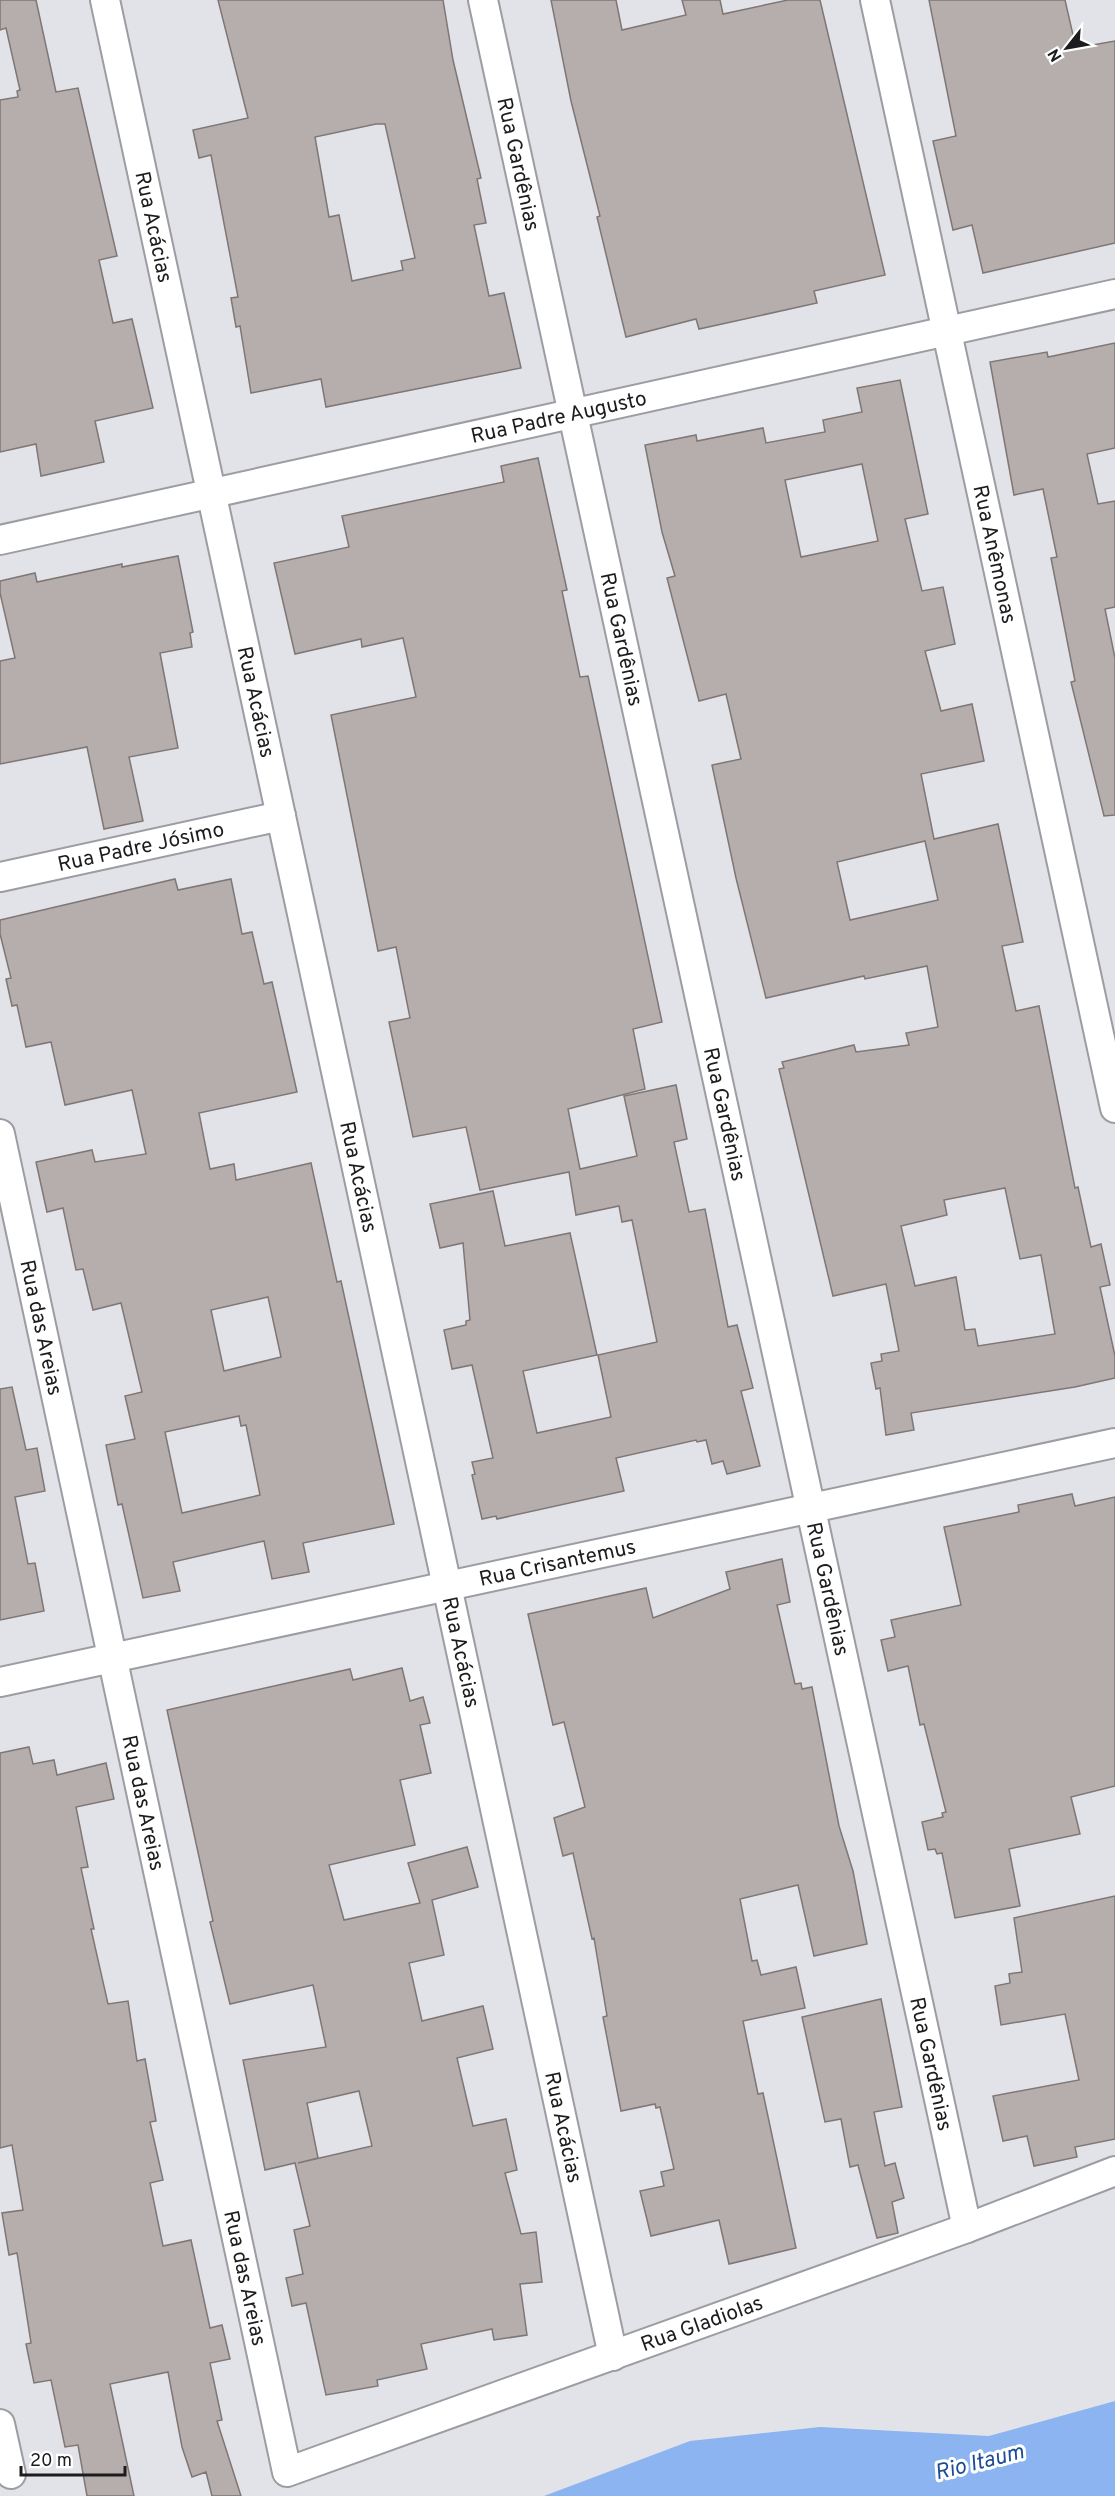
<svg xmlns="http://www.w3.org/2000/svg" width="1115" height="2496" font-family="Overpass,sans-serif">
<rect width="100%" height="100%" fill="#e2e3e9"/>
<path fill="#8bb4f1" d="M 1115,2401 L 1115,2496 L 544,2496 L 690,2441 L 820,2427 L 989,2436 Z"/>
<path fill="#b6aead" stroke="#7e7775" stroke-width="1.5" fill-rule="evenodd" d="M 0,0 L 36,0 L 56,92 L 78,88 L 117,256 L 99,260 L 113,323 L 132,319 L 153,408 L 95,421 L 104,462 L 41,476 L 36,444 L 0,452 L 0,100 L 18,97 L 17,91 L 20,90 L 6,28 L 0,30 Z
M 218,0 L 443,0 L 453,60 L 481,178 L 477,179 L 486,223 L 474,225 L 489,296 L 504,293 L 521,368 L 326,407 L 321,379 L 251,393 L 240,326 L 236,327 L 231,298 L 238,297 L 211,155 L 199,158 L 193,130 L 248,118 ZM 376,124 L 385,124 L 415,258 L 401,261 L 403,270 L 352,281 L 339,215 L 329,217 L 315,137 Z
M 551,0 L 616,0 L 622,30 L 686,15 L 682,0 L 720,0 L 723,14 L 788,0 L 820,0 L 885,275 L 814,291 L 817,303 L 699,329 L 696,319 L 626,337 L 597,217 L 600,216 L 571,101 Z
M 929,0 L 1065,0 L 1076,48 L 1115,41 L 1115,243 L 983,273 L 972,225 L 953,230 L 933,141 L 956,136 Z
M 1115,343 L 1115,448 L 1087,454 L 1098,504 L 1115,501 L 1115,607 L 1105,609 L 1115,658 L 1115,815 L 1104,816 L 1071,682 L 1075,681 L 1051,558 L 1057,557 L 1043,489 L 1014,495 L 990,362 L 1047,352 L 1048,357 Z
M 900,380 L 928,514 L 905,519 L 922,591 L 943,587 L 955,644 L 925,651 L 941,711 L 972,704 L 984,761 L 921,774 L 934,839 L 998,824 L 1023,942 L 1002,946 L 1016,1011 L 1039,1006 L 1075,1188 L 1078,1187 L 1091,1247 L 1101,1244 L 1110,1285 L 1100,1287 L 1115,1356 L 1115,1378 L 1075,1387 L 911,1413 L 914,1430 L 886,1435 L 880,1388 L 876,1389 L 871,1363 L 882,1361 L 881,1354 L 899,1351 L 886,1284 L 833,1296 L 779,1069 L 784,1068 L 782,1062 L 854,1045 L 856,1052 L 909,1045 L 906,1033 L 938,1027 L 927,966 L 865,979 L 864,976 L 766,998 L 736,878 L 712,765 L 741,759 L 726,694 L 699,701 L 667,578 L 675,576 L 662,532 L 645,445 L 696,435 L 697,441 L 763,428 L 766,443 L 825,432 L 823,420 L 862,412 L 857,388 ZM 862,464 L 878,541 L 801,557 L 785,480 ZM 925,841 L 938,900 L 850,920 L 837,862 ZM 1005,1188 L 1020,1259 L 1041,1255 L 1055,1334 L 978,1346 L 975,1329 L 965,1330 L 956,1277 L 915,1286 L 901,1226 L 947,1215 L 944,1200 Z
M 538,458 L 567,590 L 562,591 L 580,677 L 588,676 L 662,1022 L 633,1029 L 645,1089 L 568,1109 L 580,1169 L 637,1156 L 624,1096 L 676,1085 L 687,1139 L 674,1142 L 689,1212 L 705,1209 L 728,1327 L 737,1325 L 753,1388 L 741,1391 L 760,1466 L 727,1474 L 723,1461 L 712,1464 L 706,1440 L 697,1442 L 696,1440 L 616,1458 L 624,1491 L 497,1519 L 496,1516 L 482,1519 L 472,1475 L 475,1474 L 472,1462 L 493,1458 L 472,1365 L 452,1369 L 444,1330 L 466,1325 L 466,1321 L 470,1320 L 463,1243 L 440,1248 L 430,1204 L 493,1191 L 505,1246 L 570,1233 L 597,1355 L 523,1371 L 537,1433 L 611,1417 L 598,1355 L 657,1342 L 632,1220 L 622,1222 L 619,1206 L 576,1215 L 569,1172 L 480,1190 L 466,1127 L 413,1137 L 389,1022 L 410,1018 L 396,947 L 378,951 L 331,715 L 416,697 L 403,638 L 362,647 L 361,639 L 295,654 L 274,563 L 349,547 L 342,516 L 504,482 L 501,466 Z
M 178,556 L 193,632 L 190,633 L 192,647 L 160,653 L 178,748 L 129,757 L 143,821 L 104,829 L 87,747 L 0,764 L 0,661 L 15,658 L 0,593 L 0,581 L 35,573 L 37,582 L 122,564 L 122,567 Z
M 175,879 L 178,890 L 231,879 L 242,934 L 252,932 L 264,984 L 272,982 L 297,1092 L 199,1113 L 210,1169 L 234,1164 L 236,1180 L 311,1163 L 337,1282 L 341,1281 L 394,1524 L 303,1543 L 309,1572 L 272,1579 L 264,1541 L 173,1562 L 180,1591 L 143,1598 L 122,1504 L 118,1505 L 106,1445 L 135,1439 L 125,1396 L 142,1392 L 121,1303 L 93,1310 L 83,1269 L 76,1270 L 63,1208 L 47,1212 L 36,1162 L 92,1150 L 95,1162 L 146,1154 L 132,1090 L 65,1105 L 51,1042 L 26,1047 L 17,1005 L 12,1006 L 6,979 L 11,978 L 0,934 L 0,920 ZM 268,1297 L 281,1357 L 224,1371 L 211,1310 ZM 239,1416 L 241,1426 L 246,1425 L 260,1495 L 182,1513 L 165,1432 Z
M 12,1387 L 26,1450 L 37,1448 L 45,1491 L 15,1497 L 28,1564 L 35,1563 L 44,1611 L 0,1620 L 0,1389 Z
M 1072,1494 L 1075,1506 L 1115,1497 L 1115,1786 L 1071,1797 L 1080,1834 L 1009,1849 L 1020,1906 L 955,1918 L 942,1853 L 937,1854 L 935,1849 L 928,1850 L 922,1822 L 943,1817 L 942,1813 L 946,1812 L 924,1724 L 920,1725 L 908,1666 L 888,1671 L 881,1640 L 895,1637 L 891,1620 L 961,1605 L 944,1527 L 1019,1512 L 1018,1505 Z
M 782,1559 L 790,1602 L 777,1605 L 795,1684 L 801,1683 L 802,1689 L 812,1687 L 839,1826 L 853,1871 L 867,1944 L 814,1956 L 798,1885 L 740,1899 L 752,1961 L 757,1960 L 761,1975 L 796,1967 L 805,2008 L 743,2021 L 758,2094 L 763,2093 L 796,2248 L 729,2264 L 719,2220 L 651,2236 L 640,2191 L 664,2186 L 661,2172 L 674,2169 L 660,2107 L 656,2108 L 655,2104 L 621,2111 L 603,2017 L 607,2016 L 594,1938 L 592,1939 L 573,1853 L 563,1856 L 554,1818 L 585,1807 L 564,1722 L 553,1725 L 528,1614 L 646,1588 L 653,1618 L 730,1589 L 726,1572 Z
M 402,1668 L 410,1701 L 423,1697 L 430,1723 L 420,1725 L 431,1773 L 400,1780 L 415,1845 L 329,1865 L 344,1920 L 420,1903 L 408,1863 L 467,1847 L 478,1887 L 432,1900 L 444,1955 L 409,1963 L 422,2021 L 483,2006 L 493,2049 L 457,2058 L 473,2126 L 506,2119 L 517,2170 L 505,2173 L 521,2234 L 536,2232 L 542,2282 L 520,2284 L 527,2335 L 494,2340 L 492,2329 L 421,2344 L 427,2369 L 377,2380 L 378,2386 L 326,2395 L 306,2303 L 292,2306 L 286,2278 L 303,2274 L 294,2230 L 310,2226 L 295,2163 L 265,2170 L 243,2060 L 326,2047 L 313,1985 L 230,2004 L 210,1922 L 213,1921 L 167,1710 L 350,1669 L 353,1680 ZM 359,2091 L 372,2146 L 298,2163 L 318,2158 L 307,2103 Z
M 29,1747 L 33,1764 L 54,1760 L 57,1775 L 106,1763 L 114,1799 L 76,1807 L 88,1867 L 81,1868 L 94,1929 L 91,1929 L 108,2004 L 128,2001 L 137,2061 L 145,2059 L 156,2121 L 150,2122 L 163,2180 L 150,2183 L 163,2246 L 191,2240 L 210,2328 L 222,2325 L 230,2359 L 210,2363 L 222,2420 L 217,2421 L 241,2496 L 212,2496 L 206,2472 L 192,2477 L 182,2447 L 168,2372 L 110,2384 L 134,2496 L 87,2496 L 78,2445 L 65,2447 L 51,2380 L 34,2383 L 26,2344 L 31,2343 L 17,2253 L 9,2255 L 2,2213 L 23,2210 L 12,2145 L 0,2148 L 0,1753 Z
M 1115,1896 L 1115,2139 L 1075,2147 L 1077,2157 L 1034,2166 L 1027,2136 L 1003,2141 L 993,2096 L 1079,2080 L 1065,2014 L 1001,2025 L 995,1986 L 1010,1983 L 1009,1974 L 1022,1972 L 1014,1918 Z
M 881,1999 L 902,2107 L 874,2112 L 885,2166 L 895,2163 L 904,2198 L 892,2202 L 898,2233 L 877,2238 L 858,2165 L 850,2167 L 841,2119 L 825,2122 L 802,2017 Z"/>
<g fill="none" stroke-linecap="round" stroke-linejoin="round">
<g stroke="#9c9ca3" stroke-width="32">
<g id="street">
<path id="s1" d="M 105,0 L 613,2356"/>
<path id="s2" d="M 483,0 L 967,2228"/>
<path id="s3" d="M 875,0 L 1115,1108"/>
<path id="s4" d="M 0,540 L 1115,294"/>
<path id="s5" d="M 0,877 L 281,816"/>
<path id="s6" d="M 0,1134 L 287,2472 L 967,2228 L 1115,2171"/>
<path id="s7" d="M 0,1682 L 1115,1443"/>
<path d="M 0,2424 L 11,2474"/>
</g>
</g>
<use href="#street" stroke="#fff" stroke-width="28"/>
</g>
<g text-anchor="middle" stroke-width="6" stroke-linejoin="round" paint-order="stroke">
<g font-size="21" fill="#1c1c1e" stroke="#fff">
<text dy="7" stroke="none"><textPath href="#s2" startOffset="168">Rua Gardênias</textPath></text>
<text dy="7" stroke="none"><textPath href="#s1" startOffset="232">Rua Acácias</textPath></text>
<text dy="7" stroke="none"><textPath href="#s4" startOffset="572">Rua Padre Augusto</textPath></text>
<text dy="7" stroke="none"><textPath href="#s3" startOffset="567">Rua Anêmonas</textPath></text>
<text dy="7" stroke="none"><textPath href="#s2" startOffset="654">Rua Gardênias</textPath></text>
<text dy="7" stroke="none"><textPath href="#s1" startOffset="718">Rua Acácias</textPath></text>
<text dy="7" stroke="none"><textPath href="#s5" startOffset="144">Rua Padre Jósimo</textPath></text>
<text dy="7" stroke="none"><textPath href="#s2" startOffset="1140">Rua Gardênias</textPath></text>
<text dy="7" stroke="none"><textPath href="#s1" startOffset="1204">Rua Acácias</textPath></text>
<text dy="7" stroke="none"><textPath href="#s6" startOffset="198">Rua das Areias</textPath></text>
<text dy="7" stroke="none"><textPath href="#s7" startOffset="570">Rua Crisantemus</textPath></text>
<text dy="7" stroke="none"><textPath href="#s2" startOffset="1626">Rua Gardênias</textPath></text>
<text dy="7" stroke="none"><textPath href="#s1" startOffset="1690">Rua Acácias</textPath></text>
<text dy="7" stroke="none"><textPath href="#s6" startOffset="684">Rua das Areias</textPath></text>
<text dy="7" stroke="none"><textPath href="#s2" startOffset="2112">Rua Gardênias</textPath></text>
<text dy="7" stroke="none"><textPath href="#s1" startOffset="2176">Rua Acácias</textPath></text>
<text dy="7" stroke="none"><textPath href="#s6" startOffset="1170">Rua das Areias</textPath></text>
<text dy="7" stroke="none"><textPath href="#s6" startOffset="1809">Rua Gladiolas</textPath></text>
</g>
<g font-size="22" font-style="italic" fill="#1d4d95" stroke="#fff">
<text transform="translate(979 2461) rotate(-14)" y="8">Rio Itaum</text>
</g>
</g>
<g transform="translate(1067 48) rotate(239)" stroke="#ffffff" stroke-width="4.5" paint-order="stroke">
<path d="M0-4.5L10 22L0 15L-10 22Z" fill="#1c1c1e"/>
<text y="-9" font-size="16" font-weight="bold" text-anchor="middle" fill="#1c1c1e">N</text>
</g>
<path d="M21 2466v9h104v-9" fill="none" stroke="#1c1c1e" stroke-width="3"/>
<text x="30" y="2466" font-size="18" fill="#1c1c1e" stroke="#ffffff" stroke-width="4.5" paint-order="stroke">20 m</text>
</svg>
